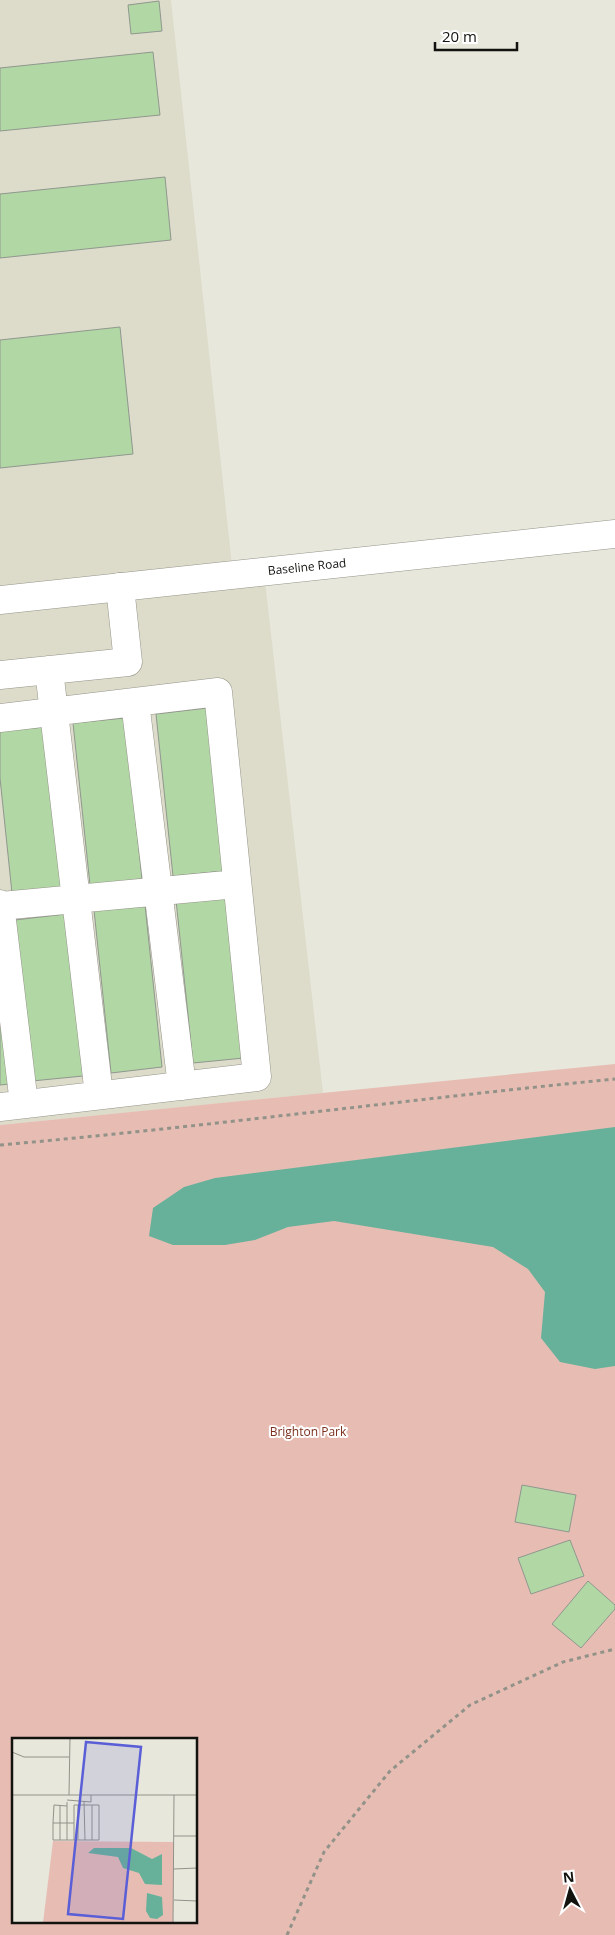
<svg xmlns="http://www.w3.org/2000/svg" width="615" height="1935" font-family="'Open Sans',sans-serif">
<rect width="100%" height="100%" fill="#e7e7dc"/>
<path fill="#dddcca" d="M 0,0 L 171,0 L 233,575 L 264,572 L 323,1093 L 0,1125 Z"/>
<path fill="#e7bdb3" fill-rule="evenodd" d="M 615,1064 L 615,1935 L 0,1935 L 0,1125 ZM 14,1739 L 196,1739 L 196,1921 L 14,1921 Z"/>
<path fill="#67b19b" d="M 615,1127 L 615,1366 L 595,1369 L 560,1362 L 541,1338 L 545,1292 L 528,1269 L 493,1247 L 334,1221 L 288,1227 L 255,1240 L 225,1245 L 173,1245 L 149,1236 L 153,1208 L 184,1187 L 215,1178 Z"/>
<path fill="#b0d7a4" stroke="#90978f" d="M 159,1 L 162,31 L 131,34 L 128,5 Z
M 153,52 L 160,115 L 0,131 L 0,68 Z
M 165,177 L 171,240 L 0,258 L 0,194 Z
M 120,327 L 133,454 L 0,468 L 0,340 Z
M 207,708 L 224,871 L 173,876 L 156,714 Z
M 125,718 L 142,879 L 90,885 L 73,723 Z
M 45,727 L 62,888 L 12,893 L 0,778 L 0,731 Z
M 227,895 L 244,1058 L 193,1063 L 176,900 Z
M 145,905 L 162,1067 L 111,1073 L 94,910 Z
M 66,914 L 83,1076 L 32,1081 L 15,920 Z
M 0,995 L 10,1084 L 0,1085 Z
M 522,1485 L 576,1495 L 569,1532 L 515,1522 Z
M 570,1540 L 584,1576 L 531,1594 L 518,1558 Z
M 588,1581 L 615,1605 L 615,1609 L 581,1648 L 552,1624 Z"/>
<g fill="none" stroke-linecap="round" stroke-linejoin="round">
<g stroke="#95948a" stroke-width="29">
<path id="minor" d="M 49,670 L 99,1095
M 0,675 L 128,662 L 120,587
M 135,702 L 182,1086
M 0,718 L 218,692 L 257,1077 L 0,1107
M 0,904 L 24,1104
M 0,906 L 237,884"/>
</g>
<g stroke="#95948a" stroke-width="29">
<path id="major" d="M 0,600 L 615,534"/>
</g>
<path stroke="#929289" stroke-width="3" stroke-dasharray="4 4" stroke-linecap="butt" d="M 0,1145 C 205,1127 410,1099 615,1079
M 287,1935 L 324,1852 L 390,1771 L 470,1705 L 563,1662 L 615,1649"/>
<use href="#minor" stroke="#fff" stroke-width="28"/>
<use href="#major" stroke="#fff" stroke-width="28"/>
</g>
<g text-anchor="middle" stroke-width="4" stroke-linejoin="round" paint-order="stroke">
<g font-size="12" fill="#12120e" stroke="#fff">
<text transform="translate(307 567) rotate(-6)" y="4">Baseline Road</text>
</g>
<g font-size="12" fill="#7b2f1c" stroke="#fff">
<text x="308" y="1436">Brighton Park</text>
</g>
</g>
<g transform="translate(12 1738)">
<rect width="185" height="185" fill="#e7e7dc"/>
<path d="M 41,103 L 162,104 L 161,185 L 31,185 Z" fill="#e7bdb3"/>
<path d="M 82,110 L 119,110 L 140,121 L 150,116 L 150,147 L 133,146 L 127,135 L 111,130 L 106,119 L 76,115 ZM 135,155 L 150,159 L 151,177 L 145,181 L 138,180 L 134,173 Z" fill="#67b19b"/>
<path fill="none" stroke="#92928a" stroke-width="1" d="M 0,14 L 12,19 L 57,19M 0,57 L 185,57M 57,57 L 58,0M 55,62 L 79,64 L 79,57M 72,64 L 73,102M 66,67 L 66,102M 80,67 L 80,102M 48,68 L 48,102M 55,68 L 55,102M 41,85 L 62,85 L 62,67 L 87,67 L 87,102 L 41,102 L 41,85 L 42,67 L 55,68 L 55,64M 62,85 L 62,102M 162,98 L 185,98M 162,131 L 185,130M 162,162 L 185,163M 161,185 L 162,57"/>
<path fill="#5b5fd7" fill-opacity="0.15" stroke="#5b5fd7" stroke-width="2.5" d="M 74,4 L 129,9 L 111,181 L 56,176 Z"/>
<rect width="185" height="185" fill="none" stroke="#12120e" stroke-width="2.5"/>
</g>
<g transform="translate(570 1890) rotate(354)" stroke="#ffffff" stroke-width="4" paint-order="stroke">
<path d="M0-4L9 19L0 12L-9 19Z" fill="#12120e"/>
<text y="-8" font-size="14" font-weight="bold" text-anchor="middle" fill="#12120e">N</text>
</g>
<path d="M435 42v8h82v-8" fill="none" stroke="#12120e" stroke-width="2.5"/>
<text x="442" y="42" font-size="15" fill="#12120e" stroke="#ffffff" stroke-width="4" paint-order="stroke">20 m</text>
</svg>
